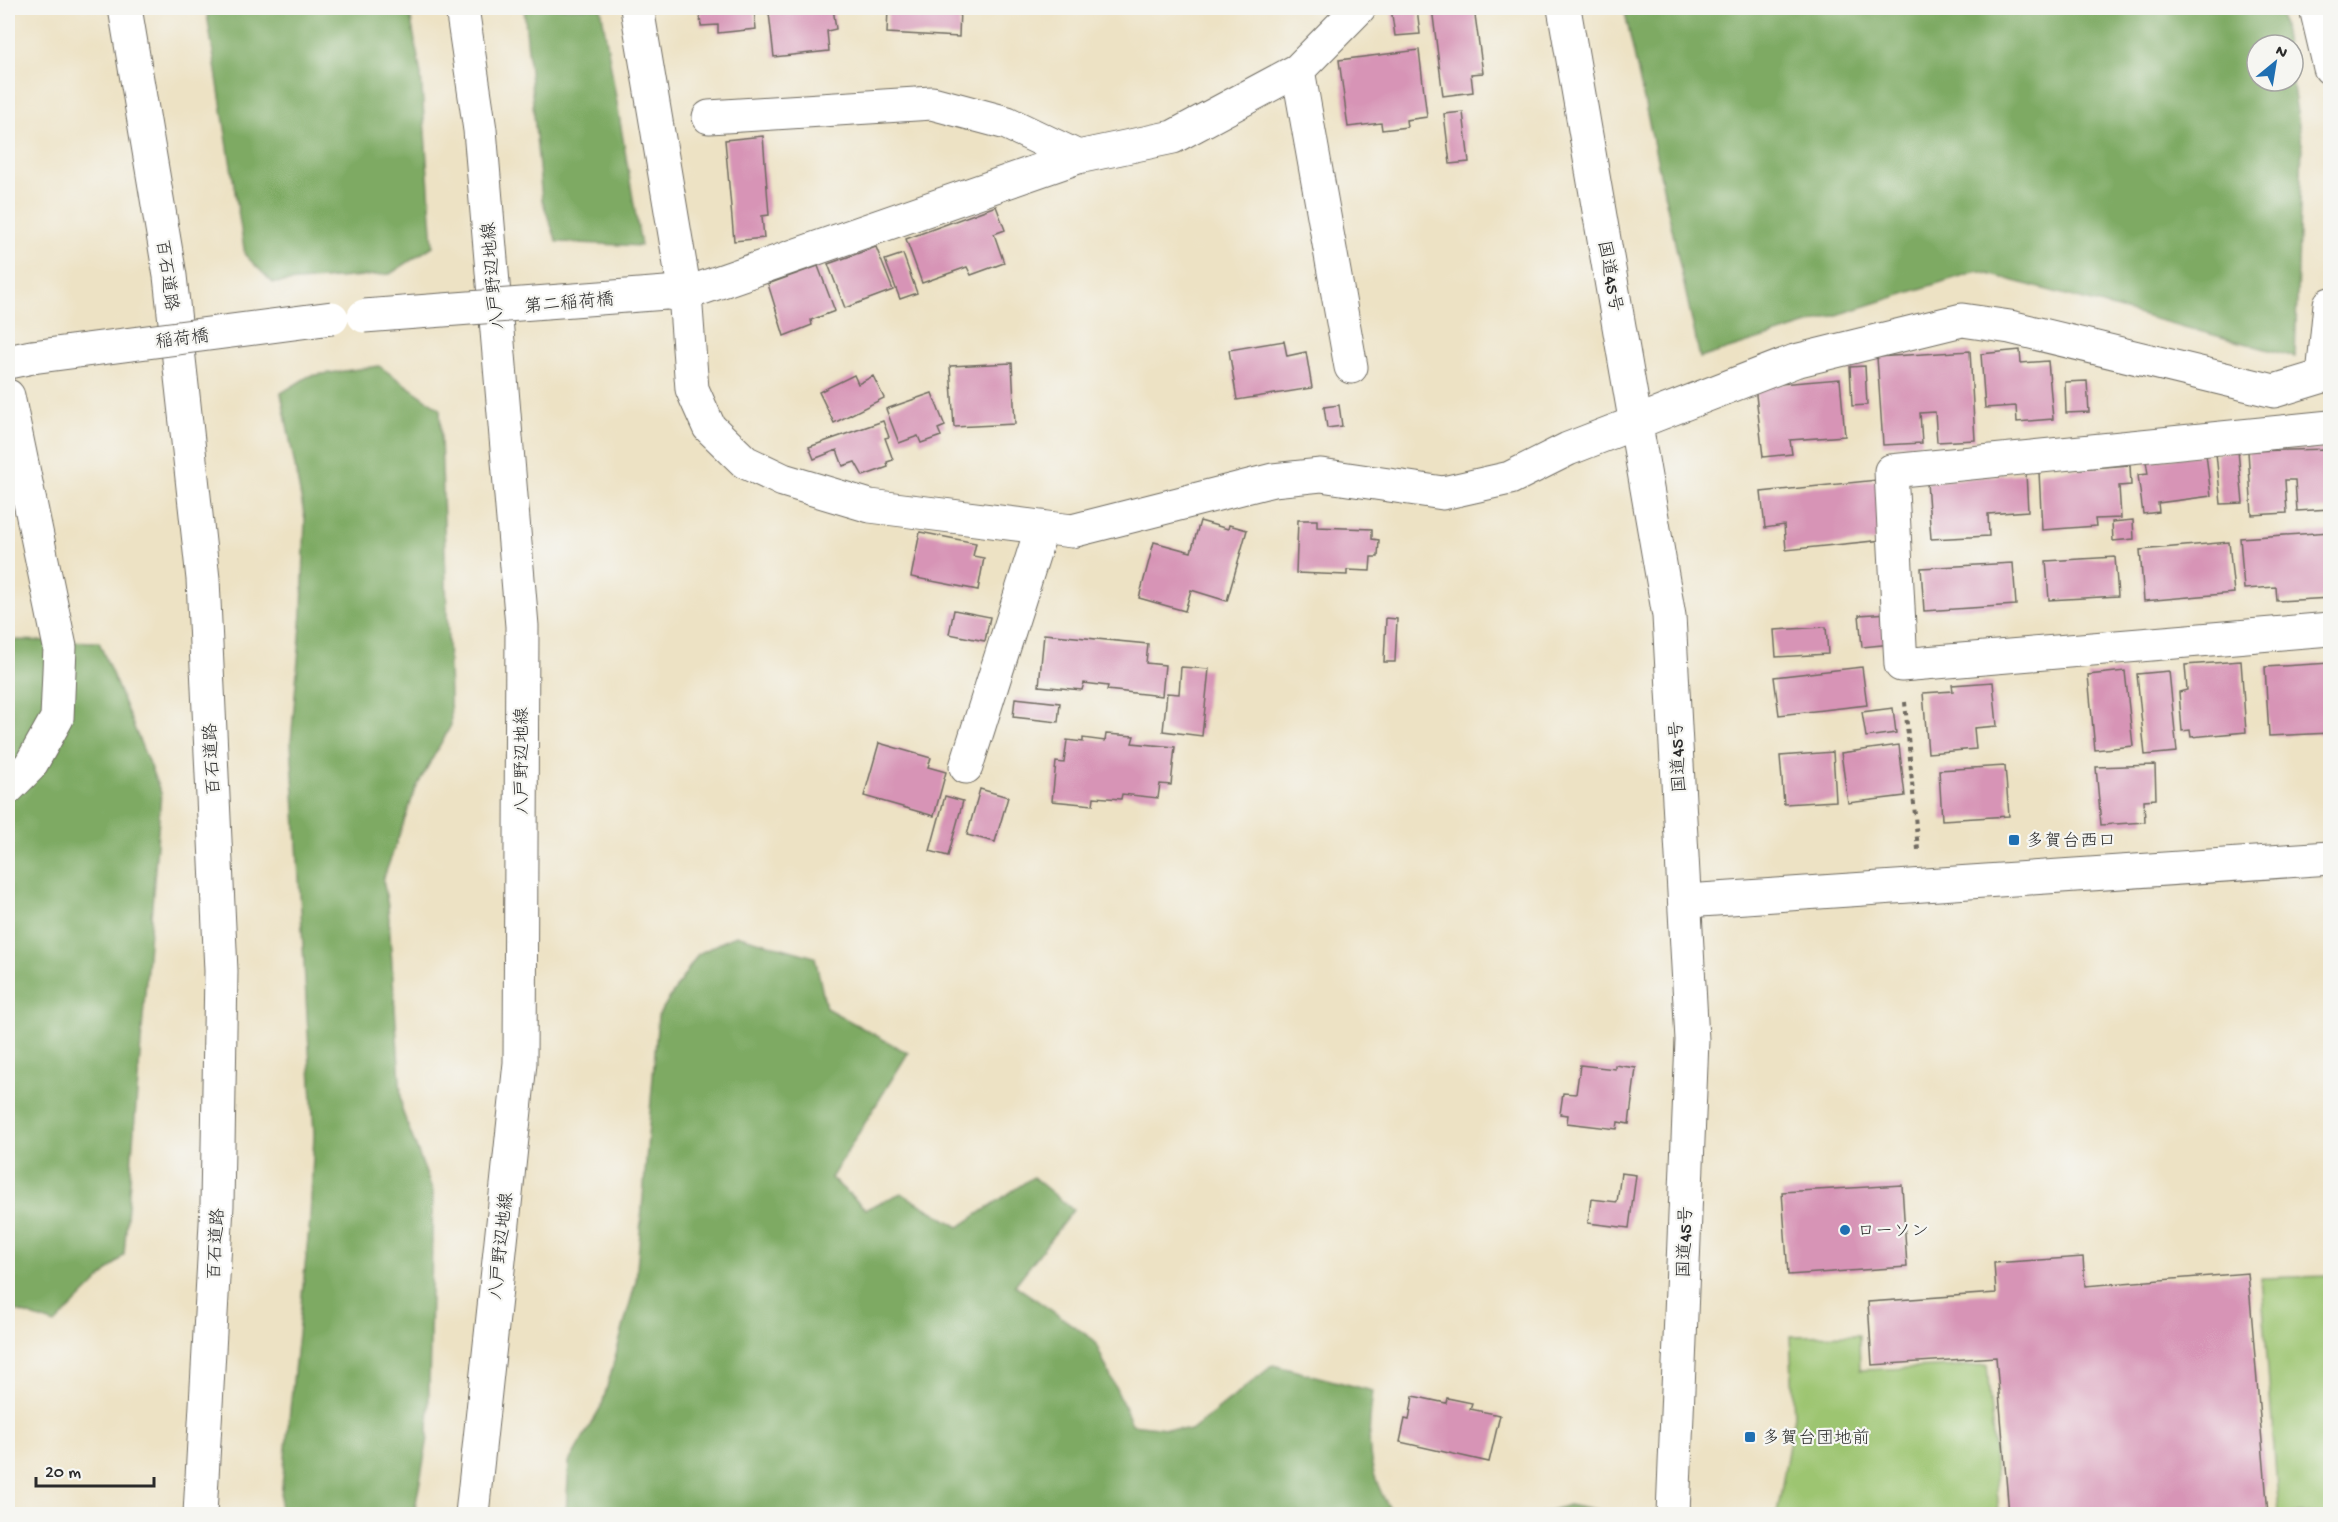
<svg xmlns="http://www.w3.org/2000/svg" width="2338" height="1522" font-family="'Gochi Hand','Klee One',sans-serif">
<rect width="100%" height="100%" fill="#f6f6f2"/>
<filter id="ink" filterUnits="userSpaceOnUse"><feTurbulence type="fractalNoise" baseFrequency=".0167" numOctaves="2"/><feDisplacementMap in="SourceGraphic" scale="12" xChannelSelector="R" yChannelSelector="G"/><feConvolveMatrix kernelMatrix="1 2 1 2 8 2 1 2 1" color-interpolation-filters="sRGB"/></filter>
<filter id="wash" filterUnits="userSpaceOnUse"><feTurbulence type="fractalNoise" baseFrequency=".008" numOctaves="4" result="noise"/><feDisplacementMap in="SourceGraphic" scale="24" xChannelSelector="R" yChannelSelector="G"/><feGaussianBlur stdDeviation="1.35" result="paint"/><feColorMatrix in="noise" values="0 0 0 0 0 0 0 0 0 0 0 0 0 0 0 0 0 1.4 0 .05"/><feComposite in="paint" operator="in"/></filter>
<g filter="url(#wash)">
<rect width="100%" height="100%" fill="#ede2c4"/>
<path fill="#9dc571" stroke="#64784e" stroke-width="1.5" d="M 2330,1276 L 2330,1514 L 2279,1514 L 2261,1278 Z
M 1859,1335 L 1860,1370 L 1987,1365 L 1999,1514 L 1777,1514 L 1794,1416 L 1790,1336 Z"/>
<path fill="#7eaa63" stroke="#546a47" stroke-width="1.5" d="M 206,8 L 409,8 L 421,75 L 433,246 L 390,274 L 273,283 L 245,255 Z
M 524,8 L 601,8 L 641,246 L 557,242 L 542,200 Z
M 1624,8 L 2280,8 L 2286,45 L 2257,45 L 2257,81 L 2292,81 L 2302,144 L 2295,357 L 1977,271 L 1700,358 Z
M 379,366 L 440,409 L 451,725 L 416,788 L 383,880 L 388,906 L 402,1110 L 433,1192 L 428,1438 L 414,1514 L 279,1514 L 310,1219 L 314,1134 L 291,742 L 302,613 L 305,519 L 281,393 L 309,376 Z
M 8,640 L 99,642 L 161,793 L 124,1255 L 55,1324 L 8,1308 Z
M 736,935 L 815,957 L 826,1008 L 908,1053 L 831,1178 L 866,1209 L 901,1193 L 959,1227 L 1033,1177 L 1073,1210 L 1015,1285 L 1094,1340 L 1132,1424 L 1191,1431 L 1273,1365 L 1373,1391 C 1367,1441 1365,1470 1393,1514 L 566,1514 L 569,1462 L 602,1405 L 636,1281 L 658,1016 L 698,954 Z
M 1569,1505 L 1612,1514 L 1538,1514 Z"/>
<g id="blocks">
<path fill="#d794b6" d="M 699,8 L 754,8 L 756,29 L 718,33 L 718,25 L 701,26 Z
M 797,8 L 833,8 L 836,29 L 827,31 L 829,51 L 774,57 L 769,13 L 797,10 Z
M 888,8 L 960,8 L 959,37 L 887,33 Z
M 1391,8 L 1417,8 L 1420,34 L 1395,36 Z
M 1432,8 L 1474,8 L 1483,73 L 1471,74 L 1473,92 L 1443,96 Z
M 1419,50 L 1427,117 L 1406,120 L 1407,127 L 1382,130 L 1381,123 L 1348,127 L 1339,60 Z
M 1463,112 L 1469,162 L 1450,164 L 1444,114 Z
M 763,136 L 769,215 L 762,216 L 764,238 L 734,241 L 725,140 Z
M 996,206 L 1005,230 L 994,234 L 1004,263 L 971,275 L 967,267 L 922,283 L 906,239 Z
M 876,247 L 893,290 L 845,308 L 828,264 Z
M 903,254 L 917,293 L 900,299 L 885,260 Z
M 818,266 L 835,311 L 811,320 L 812,325 L 784,336 L 768,284 Z
M 1284,341 L 1287,356 L 1306,352 L 1312,388 L 1237,400 L 1229,350 Z
M 2020,350 L 2021,363 L 2048,361 L 2053,419 L 2017,422 L 2016,406 L 1985,408 L 1981,354 Z
M 1970,351 L 1975,440 L 1937,442 L 1935,412 L 1920,413 L 1922,443 L 1883,445 L 1877,357 Z
M 1012,363 L 1015,424 L 954,427 L 950,366 Z
M 1865,366 L 1867,405 L 1852,406 L 1850,367 Z
M 854,375 L 858,384 L 873,376 L 884,398 L 834,423 L 819,392 Z
M 1840,379 L 1845,436 L 1790,440 L 1792,454 L 1763,457 L 1755,386 Z
M 2087,381 L 2089,412 L 2066,413 L 2065,382 Z
M 932,393 L 945,426 L 938,429 L 941,436 L 921,443 L 918,436 L 899,443 L 886,409 Z
M 1339,405 L 1342,426 L 1327,428 L 1324,407 Z
M 883,421 L 889,437 L 885,438 L 893,460 L 887,462 L 888,467 L 863,476 L 855,462 L 843,466 L 837,450 L 814,459 L 809,447 Z
M 2330,449 L 2330,509 L 2297,511 L 2295,480 L 2285,480 L 2287,513 L 2252,515 L 2248,451 Z
M 2238,451 L 2243,503 L 2221,504 L 2216,453 Z
M 2206,454 L 2211,496 L 2158,503 L 2159,512 L 2143,514 L 2138,475 L 2148,474 L 2146,461 Z
M 2130,465 L 2131,485 L 2119,486 L 2121,518 L 2095,519 L 2096,526 L 2042,530 L 2039,472 Z
M 2026,473 L 2028,511 L 1988,514 L 1989,536 L 1931,539 L 1927,482 Z
M 1877,480 L 1883,540 L 1786,550 L 1784,525 L 1765,528 L 1761,492 Z
M 1298,520 L 1317,520 L 1317,527 L 1372,529 L 1372,539 L 1379,540 L 1378,557 L 1371,557 L 1370,571 L 1347,570 L 1347,575 L 1296,573 Z
M 2133,520 L 2134,539 L 2113,541 L 2112,522 Z
M 1200,521 L 1228,529 L 1229,525 L 1247,530 L 1227,601 L 1191,590 L 1185,611 L 1139,598 L 1154,542 L 1191,552 Z
M 920,532 L 976,543 L 973,556 L 984,558 L 978,590 L 911,577 Z
M 2330,532 L 2330,598 L 2277,601 L 2276,587 L 2244,589 L 2240,538 Z
M 2229,542 L 2234,593 L 2144,601 L 2140,550 Z
M 2115,557 L 2118,596 L 2049,600 L 2046,561 Z
M 2013,563 L 2016,605 L 1924,611 L 1921,568 Z
M 954,610 L 990,617 L 985,641 L 949,634 Z
M 1889,613 L 1892,644 L 1862,647 L 1859,615 Z
M 1386,618 L 1397,619 L 1395,662 L 1384,662 Z
M 1826,627 L 1828,654 L 1776,657 L 1774,630 Z
M 1044,634 L 1148,644 L 1146,663 L 1165,665 L 1162,696 L 1107,690 L 1108,686 L 1084,683 L 1082,690 L 1039,686 Z
M 2241,661 L 2246,732 L 2191,737 L 2190,730 L 2182,731 L 2179,692 L 2187,690 L 2185,665 Z
M 2330,663 L 2330,733 L 2269,736 L 2265,667 Z
M 1181,667 L 1209,669 L 1202,736 L 1163,731 L 1167,693 L 1179,694 Z
M 1862,667 L 1867,705 L 1779,715 L 1774,677 Z
M 2125,671 L 2133,746 L 2095,750 L 2088,675 Z
M 2169,671 L 2177,752 L 2145,755 L 2137,674 Z
M 1993,682 L 1997,726 L 1974,728 L 1976,749 L 1928,753 L 1923,693 L 1953,691 L 1952,685 Z
M 1015,698 L 1060,703 L 1058,722 L 1013,717 Z
M 1893,708 L 1896,733 L 1866,737 L 1862,712 Z
M 1106,734 L 1134,736 L 1132,743 L 1175,747 L 1171,785 L 1160,784 L 1158,798 L 1122,794 L 1121,799 L 1094,797 L 1093,805 L 1052,801 L 1056,762 L 1064,763 L 1067,740 L 1083,742 L 1083,738 L 1105,741 Z
M 879,743 L 931,758 L 928,767 L 946,772 L 934,816 L 864,796 Z
M 1899,745 L 1905,796 L 1848,803 L 1841,753 Z
M 1833,752 L 1836,801 L 1784,804 L 1780,756 Z
M 2155,765 L 2156,799 L 2144,800 L 2145,822 L 2101,825 L 2096,767 Z
M 2005,766 L 2009,816 L 1942,820 L 1939,770 Z
M 980,789 L 1008,797 L 995,842 L 967,835 Z
M 945,796 L 963,801 L 948,856 L 930,851 Z
M 1580,1065 L 1615,1069 L 1615,1065 L 1636,1068 L 1629,1124 L 1618,1122 L 1617,1129 L 1567,1123 L 1568,1115 L 1560,1114 L 1563,1093 L 1576,1094 Z
M 1621,1173 L 1636,1175 L 1629,1228 L 1588,1223 L 1591,1199 L 1617,1202 Z
M 1902,1185 L 1907,1267 L 1788,1275 L 1782,1192 Z
M 2083,1257 L 2085,1286 L 2248,1273 L 2268,1514 L 2009,1514 L 1996,1357 L 1872,1365 L 1868,1302 L 1996,1293 L 1994,1263 Z
M 1413,1396 L 1446,1403 L 1447,1398 L 1472,1403 L 1470,1409 L 1500,1415 L 1489,1462 L 1400,1442 L 1405,1419 L 1409,1420 Z"/>
</g>
</g>
<g filter="url(#ink)">
<use href="#blocks" fill-opacity="0" stroke="#6f6b61" stroke-width="1.5"/>
<g fill="none" stroke-linecap="round" stroke-linejoin="round">
<g stroke="#6f6b61" stroke-width="35">
<path id="minor" d="M 637,8 L 685,294 L 692,389 L 709,427 L 745,462 L 783,480 L 870,506 L 1072,531 L 1273,480 L 1321,475 L 1443,493 L 1510,478 L 1568,449 L 1795,361 L 1962,320 L 2010,327 L 2274,391 L 2330,374
M 2316,8 L 2330,68
M 1298,70 L 1351,367
M 709,117 L 932,103 L 1007,123 L 1078,157
M 666,293 L 685,294 L 1078,157 L 1173,137 L 1298,70 L 1359,8
M 8,362 L 32,357
M 2323,376 L 2330,304
M 8,396 L 60,647 L 57,718 L 30,766 L 8,788
M 2330,427 L 1891,471 L 1901,665 L 2330,629
M 966,767 L 1042,527
M 1686,901 L 2330,858"/>
</g>
<g stroke="#6f6b61" stroke-width="35">
<path id="major" d="M 462,8 L 480,130 L 522,626 L 520,1063 L 472,1514"/>
</g>
<g stroke="#6f6b61" stroke-width="35">
<path id="highway" d="M 125,8 L 170,276 L 203,579 L 221,971 L 217,1205 L 200,1514
M 1564,8 L 1669,616 L 1692,1040 L 1673,1514"/>
</g>
<path stroke="#6f6b61" stroke-width="4" stroke-dasharray="4.5 4.5" stroke-linecap="butt" d="M 1905,702 L 1918,850"/>
<use href="#minor" stroke="#fff" stroke-width="33"/>
<use href="#major" stroke="#fff" stroke-width="33"/>
<use href="#highway" stroke="#fff" stroke-width="33"/>
<g stroke="#6f6b61" stroke-width="35" stroke-linecap="butt">
<path id="minor-bridge" d="M 364,316 L 666,293
M 32,357 L 332,318"/>
</g>
<use href="#minor-bridge" stroke="#fff" stroke-width="33"/>
</g>
</g>
<g fill="#1f6fb2" stroke="#f6f6f2" stroke-width="2">
<rect x="2008" y="834" width="12" height="12" rx="3"/>
<circle cx="1845" cy="1230" r="6"/>
<rect x="1744" y="1431" width="12" height="12" rx="3"/>
</g>
<g text-anchor="middle" stroke-width="4.5" stroke-linejoin="round" paint-order="stroke">
<g font-size="18" fill="#2b2b2b" stroke="#f6f6f2">
<text transform="translate(168 275) rotate(82)" y="6">百石道路</text>
<text transform="translate(492 276) rotate(-95)" y="6">八戸野辺地線</text>
<text transform="translate(1611 276) rotate(80)" y="6">国道45号</text>
<text transform="translate(569 302) rotate(-5)" y="6">第二稲荷橋</text>
<text transform="translate(182 338) rotate(-7)" y="6">稲荷橋</text>
<text transform="translate(1677 757) rotate(-93)" y="6">国道45号</text>
<text transform="translate(211 759) rotate(-93)" y="6">百石道路</text>
<text transform="translate(521 761) rotate(-90)" y="6">八戸野辺地線</text>
<text transform="translate(1684 1242) rotate(-88)" y="6">国道45号</text>
<text transform="translate(215 1244) rotate(-87)" y="6">百石道路</text>
<text transform="translate(500 1246) rotate(-84)" y="6">八戸野辺地線</text>
</g>
<g font-size="18" fill="#2b2b2b" stroke="#f6f6f2" text-anchor="start">
<text x="2026" y="846">多賀台西口</text>
<text x="1857" y="1236">ローソン</text>
<text x="1762" y="1443">多賀台団地前</text>
</g>
</g>
<rect width="2338" height="1522" fill="none" stroke="#f6f6f2" stroke-width="30"/>
<g transform="translate(2275 63) rotate(30)"><circle r="28" fill="#f6f6f2" stroke="#a5a5a2" stroke-width="1.5"/>
<path d="M0-4.5L10 22L0 15L-10 22Z" fill="#1f6fb2"/>
<text y="-9" font-size="16" font-weight="bold" text-anchor="middle" fill="#2b2b2b">N</text>
</g>
<path d="M36 1477v9h118v-9" fill="none" stroke="#2b2b2b" stroke-width="3"/>
<text x="45" y="1477" font-size="18" fill="#2b2b2b" stroke="#f6f6f2" stroke-width="4.5" paint-order="stroke">20 m</text>
</svg>
